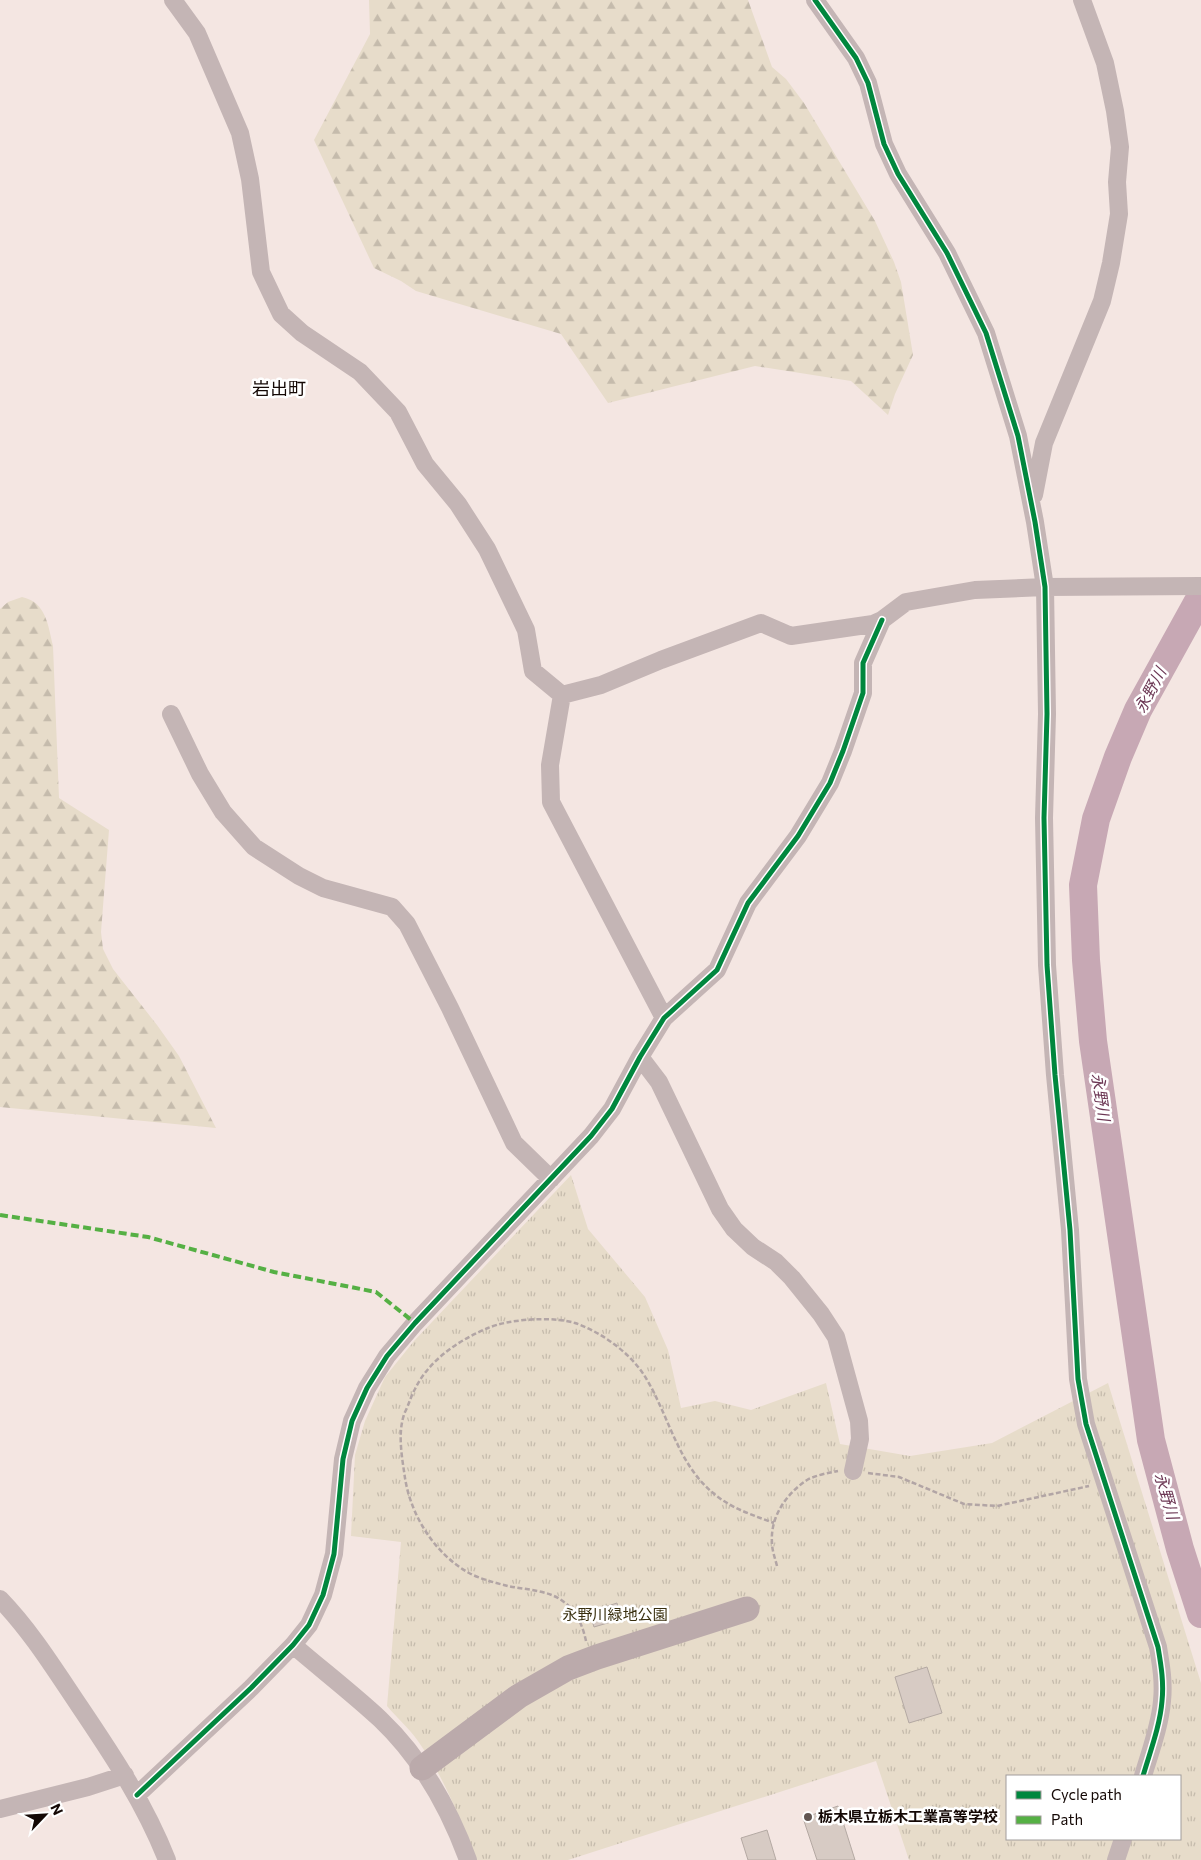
<svg xmlns="http://www.w3.org/2000/svg" width="1201" height="1860" font-family="Commissioner,'Noto Sans JP',sans-serif">
<defs>
<pattern id="grass-tufts" width="24" height="20" patternUnits="userSpaceOnUse" patternTransform="scale(1.25)"><rect width="24" height="20" fill="#e7dcca"/><path d="M3 7l-1-3M5 7V3M7 7l1-3M15 17l-1-3M17 17v-4M19 17l1-3" fill="none" stroke="#c5bbac"/></pattern>
<pattern id="forest-firs" width="22" height="20" patternUnits="userSpaceOnUse" patternTransform="scale(1.25)"><rect width="22" height="20" fill="#e7dcca"/><path d="M5 1l3.5 6h-7zM16 11l3.5 6h-7z" fill="#c5bbac"/></pattern>
</defs>
<rect width="100%" height="100%" fill="#f4e6e2"/>
<path fill="url(#grass-tufts)" fill-rule="evenodd" d="M 571,1175 L 588,1229 L 645,1297 L 668,1350 L 681,1408 L 715,1401 L 751,1410 L 826,1383 L 840,1444 L 910,1456 L 992,1443 L 1108,1383 L 1201,1683 L 1201,1860 L 909,1860 L 876,1761 L 568,1860 L 475,1860 C 461,1821 446,1781 422,1747 C 413,1732 398,1719 387,1706 L 401,1542 L 351,1536 L 355,1455 L 365,1421 L 385,1377 L 414,1341 ZM 1007,1776 L 1180,1776 L 1180,1839 L 1007,1839 Z"/>
<path fill="url(#forest-firs)" d="M 369,0 L 748,0 L 772,67 L 786,79 L 804,103 L 875,221 L 894,262 L 901,282 L 913,355 L 895,394 L 888,415 L 851,381 L 755,366 L 608,403 L 561,334 L 416,291 L 401,281 L 374,268 L 314,140 L 370,34 Z
M 22,597 C 46,602 48,625 53,646 L 59,798 L 109,830 L 101,932 L 103,949 L 113,969 L 157,1025 L 179,1056 L 216,1128 L 0,1107 L 0,609 L 8,602 Z"/>
<g fill="none" stroke-linecap="round" stroke-linejoin="round">
<path stroke="#c7a8b4" stroke-width="28" d="M 1201,596 L 1138,710 L 1118,757 L 1096,819 L 1083,885 L 1086,960 L 1093,1041 L 1151,1440 L 1180,1549 L 1201,1614"/>
</g>
<path fill="#d7cbc4" stroke="#b4a9a3" d="M 617,1603 L 621,1619 L 594,1627 L 589,1612 Z
M 927,1667 L 942,1713 L 909,1723 L 895,1677 Z
M 838,1806 L 855,1860 L 817,1860 L 803,1818 Z
M 767,1830 L 776,1860 L 748,1860 L 741,1838 Z"/>
<g fill="none" stroke-linecap="round" stroke-linejoin="round">
<path stroke="#b2a5a5" stroke-width="2.5" stroke-dasharray="5 2.5" stroke-linecap="butt" d="M 868,1473 L 899,1477 L 964,1504 L 997,1506 L 1089,1486
M 777,1566 C 775,1558 772,1550 772,1543 C 770,1517 786,1494 807,1480 C 816,1475 828,1473 838,1471
M 586,1641 C 583,1627 577,1611 564,1602 C 549,1590 527,1590 508,1586 C 496,1583 480,1579 469,1573 C 435,1554 411,1516 405,1478 C 402,1457 397,1432 405,1412 C 409,1404 411,1396 415,1389 C 429,1360 459,1340 488,1328 C 509,1319 553,1316 575,1323 C 601,1332 629,1352 644,1375 C 665,1408 674,1449 699,1479 C 721,1505 744,1512 774,1523"/>
<path stroke="#c4b5b5" stroke-width="18" d="M 173,0 L 197,33 L 240,133 L 250,179 L 261,272 L 281,314 L 302,333 L 360,372 L 398,412 L 425,464 L 458,504 L 487,549 L 526,630 L 533,671 L 562,695
M 815,0 L 856,58 L 868,83 L 884,144 L 898,174 L 947,253 L 986,333 L 1018,436 L 1035,522 L 1045,587 L 1047,714 L 1044,818 L 1047,965 L 1055,1075 L 1070,1230 L 1078,1379 L 1086,1424 L 1158,1647 C 1161,1665 1164,1682 1162,1701 C 1160,1726 1150,1752 1143,1776
M 1034,495 L 1044,443 L 1102,301 L 1111,263 L 1119,214 L 1117,182 L 1120,147 L 1115,111 L 1105,63 L 1082,0
M 562,695 L 601,685 L 661,660 L 761,623 L 791,636 L 873,624 L 882,620 L 906,602 L 975,590 L 1045,587 L 1201,586
M 562,695 L 550,765 L 551,802 L 664,1018
M 171,714 L 200,774 L 223,812 L 254,847 L 299,876 L 323,888 L 392,907 L 407,924 L 450,1008 L 514,1143 L 551,1179
M 640,1057 L 659,1082 L 720,1209 L 734,1229 L 753,1247 L 776,1262 L 792,1278 L 821,1314 L 836,1337 L 859,1421 L 860,1439 L 853,1471
M 0,1599 C 31,1631 55,1670 80,1707 C 113,1756 145,1804 167,1860
M 293,1645 C 322,1670 352,1693 380,1719 C 420,1757 449,1808 468,1860
M 137,1795 L 251,1688 L 293,1645 L 309,1625 L 323,1595 L 334,1554 L 343,1459 L 352,1421 L 367,1388 L 387,1356 L 415,1323 L 591,1136 L 612,1109 L 640,1057 L 664,1018 L 717,970 L 748,903 L 798,836 L 830,783 L 843,751 L 863,693 L 863,663 L 882,620
M 0,1809 L 88,1787 L 125,1775
M 1116,1860 L 1123,1839"/>
<path stroke="#bbaaab" stroke-width="25" d="M 422,1768 L 519,1696 L 568,1668 L 597,1657 L 747,1609"/>
<path stroke="#55b044" stroke-width="4" stroke-dasharray="8 4" stroke-linecap="butt" d="M 0,1215 L 148,1237 L 274,1272 L 376,1292 L 415,1323"/>
<g stroke="#fff" stroke-width="8">
<path id="cycleway" d="M 815,0 L 856,58 L 868,83 L 884,144 L 898,174 L 947,253 L 986,333 L 1018,436 L 1035,522 L 1045,587 L 1047,714 L 1044,818 L 1047,965 L 1055,1075 L 1070,1230 L 1078,1379 L 1086,1424 L 1158,1647 C 1161,1665 1164,1682 1162,1701 C 1160,1726 1150,1752 1143,1776
M 137,1795 L 251,1688 L 293,1645 L 309,1625 L 323,1595 L 334,1554 L 343,1459 L 352,1421 L 367,1388 L 387,1356 L 415,1323 L 591,1136 L 612,1109 L 640,1057 L 664,1018 L 717,970 L 748,903 L 798,836 L 830,783 L 843,751 L 863,693 L 863,663 L 882,620"/>
</g>
<use href="#cycleway" stroke="#00873e" stroke-width="5"/>
</g>
<circle fill="#625652" stroke="#fff" stroke-width="2" cx="808" cy="1817" r="5"/>
<g text-anchor="middle" stroke-width="5" stroke-linejoin="round" paint-order="stroke">
<g font-size="15" fill="#392f0e" stroke="#fff">
<text x="615" y="1620">永野川緑地公園</text>
</g>
<g font-size="15" font-weight="bold" fill="#140805" stroke="#fff" text-anchor="start">
<text x="818" y="1822">栃木県立栃木工業高等学校</text>
</g>
<g font-size="16" font-style="italic" fill="#6c3754" stroke="#fff">
<text transform="translate(1150 690) rotate(-62)" y="6">永野川</text>
<text transform="translate(1101 1097) rotate(82)" y="6">永野川</text>
<text transform="translate(1167 1496) rotate(74)" y="6">永野川</text>
</g>
<g font-size="18" fill="#140805" stroke="#fff">
<text x="279" y="395">岩出町</text>
</g>
</g>
<rect x="1006" y="1775" width="175" height="65" fill="#ffffff" stroke="#a19c9b"/>
<rect x="1016" y="1791" width="25" height="8" fill="#00873e" stroke="#a19c9b"/>
<text x="1051" y="1800" font-size="15" fill="#140805">Cycle path</text>
<rect x="1016" y="1816" width="25" height="8" fill="#55b044" stroke="#a19c9b"/>
<text x="1051" y="1825" font-size="15" fill="#140805">Path</text>
<g transform="translate(45 1815) rotate(65)" stroke="#ffffff" stroke-width="4" paint-order="stroke">
<path d="M0-4L9 19L0 12L-9 19Z" fill="#140805"/>
<text y="-8" font-size="14" font-weight="bold" text-anchor="middle" fill="#140805">N</text>
</g>
</svg>
